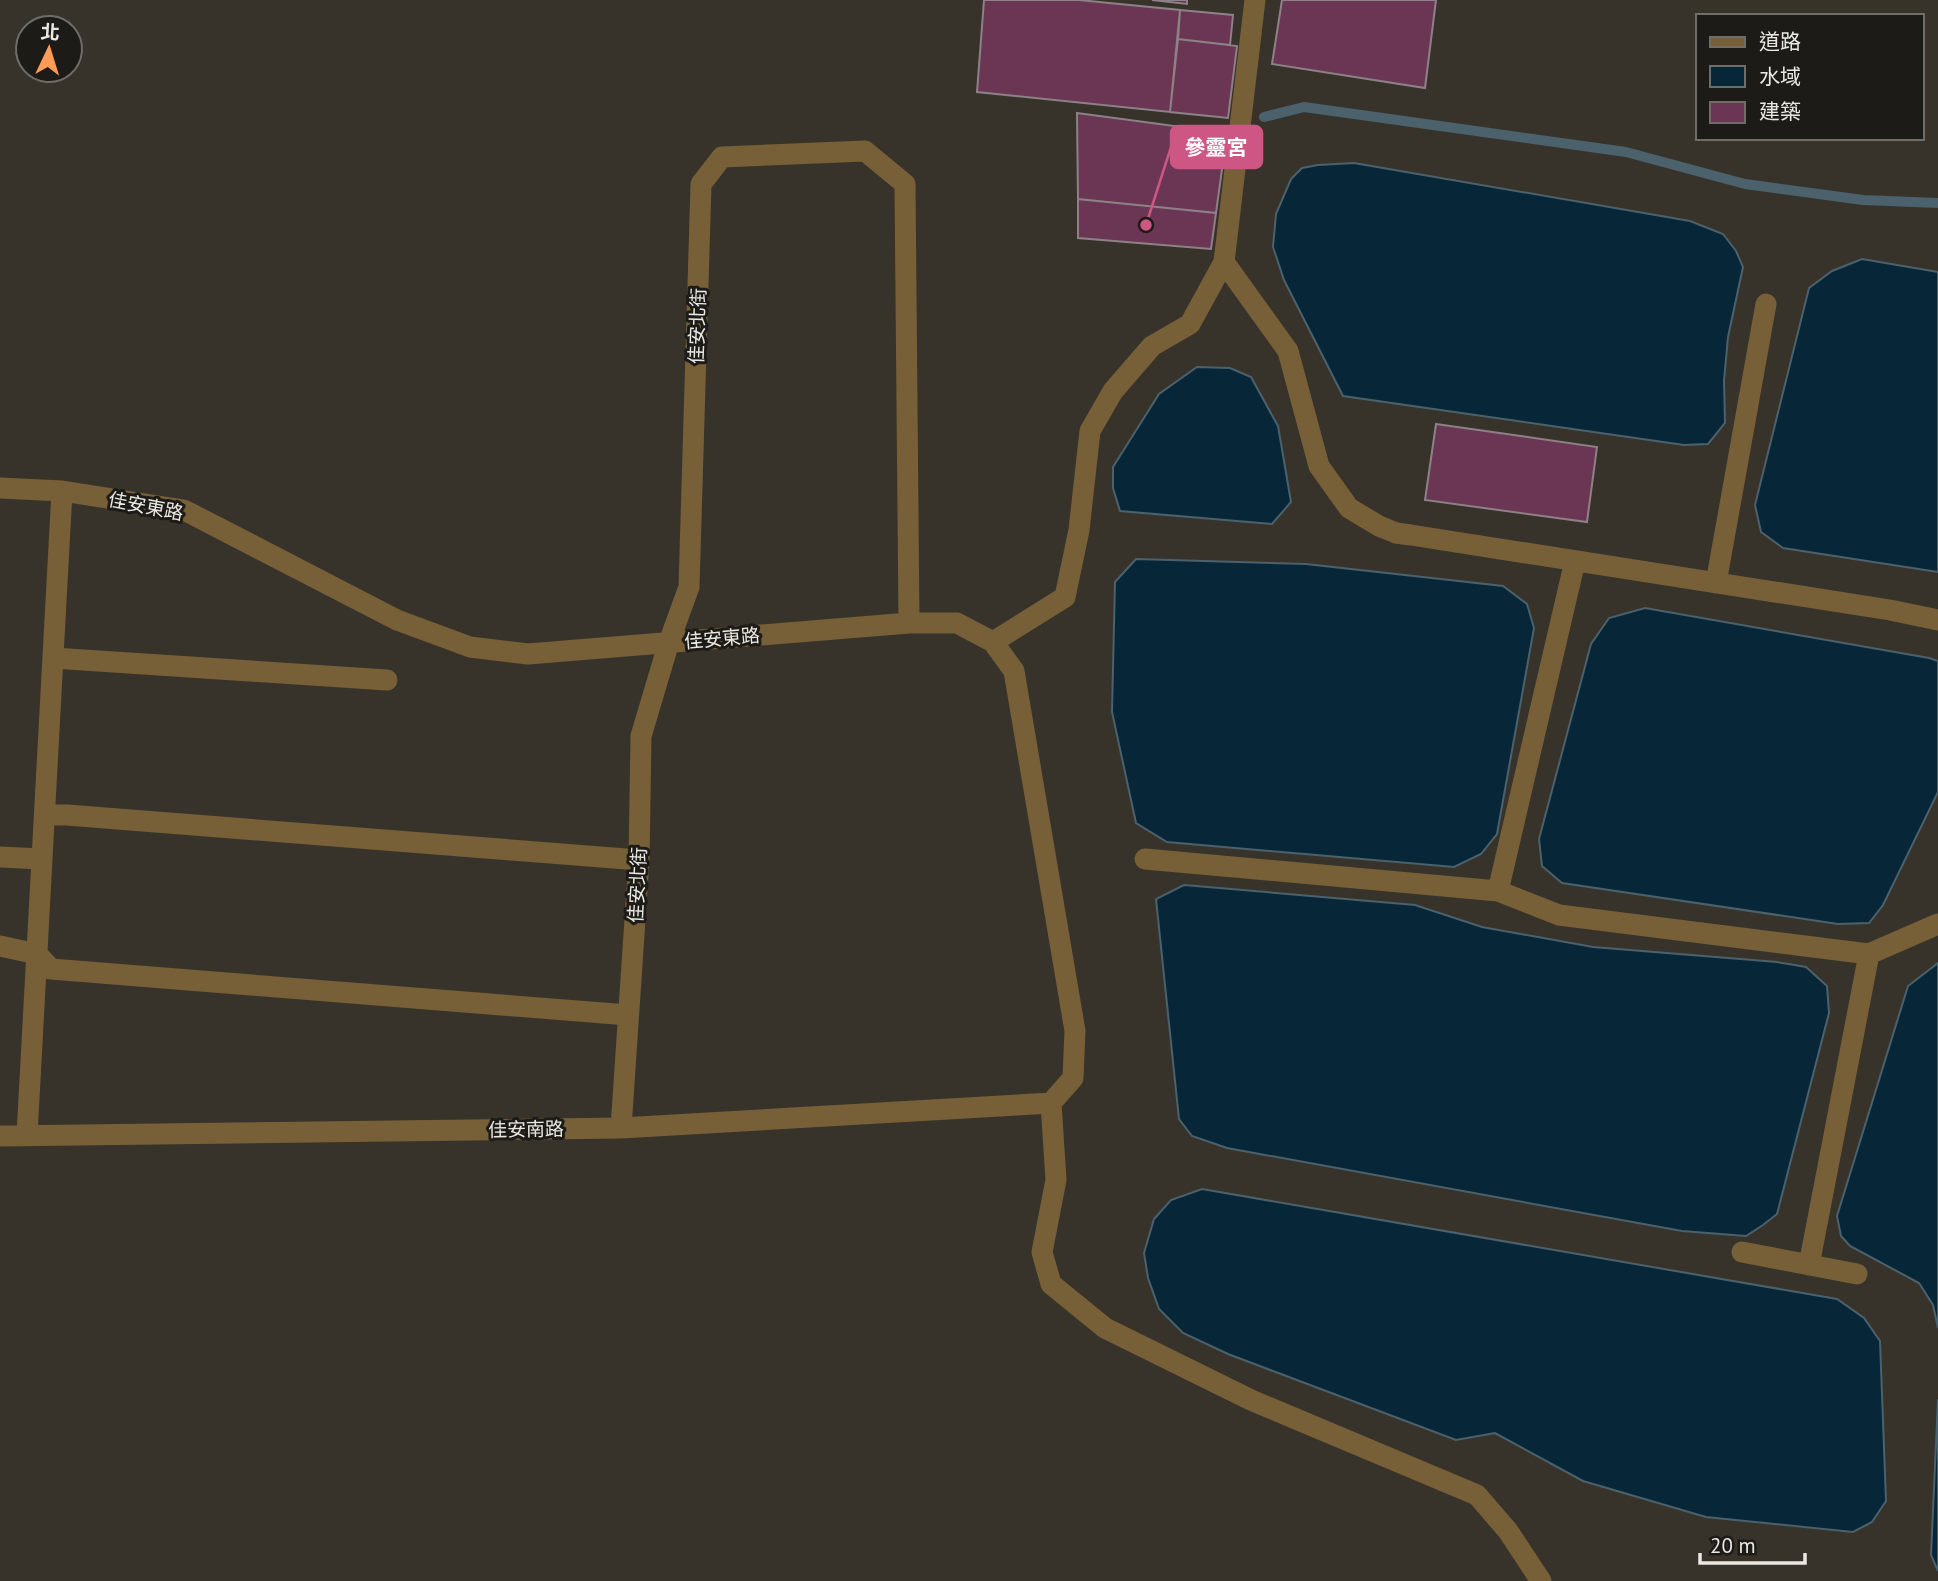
<svg xmlns="http://www.w3.org/2000/svg" width="1938" height="1581" font-family="'PT Sans','Noto Sans TC',sans-serif">
<rect width="100%" height="100%" fill="#37332a"/>
<path fill="#072739" stroke="#4b616c" stroke-width="2" d="M 1354,163 L 1690,221 L 1723,234 L 1736,251 L 1743,267 L 1728,337 L 1724,381 L 1725,423 L 1708,444 L 1684,445 L 1343,396 L 1284,280 L 1273,247 L 1276,214 L 1291,179 L 1302,168 L 1318,165 Z
M 1862,259 L 1938,272 L 1938,572 L 1783,548 L 1761,532 L 1755,505 L 1809,288 L 1832,271 Z
M 1197,367 L 1230,368 L 1251,377 L 1278,426 L 1291,502 L 1272,524 L 1120,511 L 1113,488 L 1113,467 L 1159,394 Z
M 1136,559 L 1306,564 L 1503,586 L 1527,604 L 1534,628 L 1497,834 L 1481,854 L 1454,867 L 1167,842 L 1136,823 L 1112,712 L 1115,582 Z
M 1645,608 L 1929,658 L 1938,661 L 1938,792 L 1883,905 L 1869,923 L 1838,924 L 1562,883 L 1542,866 L 1539,839 L 1591,644 L 1609,618 Z
M 1184,885 L 1415,905 L 1482,927 L 1593,947 L 1777,962 L 1806,967 L 1827,986 L 1829,1013 L 1777,1214 L 1763,1225 L 1746,1236 L 1682,1231 L 1227,1148 L 1192,1136 L 1179,1119 L 1156,899 Z
M 1938,963 L 1938,1328 L 1933,1305 L 1919,1283 L 1850,1246 L 1841,1236 L 1837,1216 L 1908,986 Z
M 1202,1189 L 1837,1299 L 1864,1318 L 1880,1341 L 1886,1501 L 1872,1522 L 1853,1532 L 1706,1517 L 1583,1481 L 1495,1433 L 1456,1440 L 1228,1354 L 1183,1333 L 1159,1309 L 1148,1278 L 1144,1253 L 1154,1219 L 1171,1200 Z
M 1938,1399 L 1938,1571 L 1931,1555 Z"/>
<g fill="none" stroke-linecap="round" stroke-linejoin="round">
<path stroke="#4b616c" stroke-width="10" d="M 1264,117 L 1304,107 L 1626,152 L 1745,184 L 1863,200 L 1938,203"/>
</g>
<path fill="#6a3653" stroke="#8d8187" stroke-width="2" d="M 984,0 L 1079,0 L 1180,10 L 1170,112 L 977,92 Z
M 1152,0 L 1187,0 L 1187,4 Z
M 1282,0 L 1436,0 L 1425,88 L 1272,64 Z
M 1180,10 L 1233,15 L 1230,45 L 1178,39 Z
M 1178,39 L 1237,46 L 1228,118 L 1170,112 Z
M 1077,113 L 1227,133 L 1216,213 L 1078,199 Z
M 1078,199 L 1216,213 L 1211,249 L 1078,238 Z
M 1436,424 L 1597,447 L 1587,522 L 1425,500 Z"/>
<g fill="none" stroke-linecap="round" stroke-linejoin="round">
<path stroke="#776038" stroke-width="21" d="M 1224,262 L 1288,351 L 1319,466 L 1349,508 L 1379,526 L 1396,533 L 1411,535 L 1890,610 L 1938,620
M 0,488 L 62,491 L 184,510 L 397,620 L 470,647 L 528,654 L 909,623 L 957,623 L 993,642 L 1014,671 L 1075,1031 L 1073,1078 L 1051,1103
M 1716,583 L 1766,304
M 993,642 L 1065,597 L 1079,530 L 1090,431 L 1113,391 L 1152,346 L 1190,324 L 1224,262 L 1255,0
M 53,658 L 387,680
M 45,815 L 67,815 L 639,860
M 0,857 L 42,859
M 1145,859 L 1498,891 L 1559,915 L 1869,954 L 1938,924
M 1498,891 L 1575,561
M 0,946 L 37,954 L 51,969 L 628,1015
M 1051,1103 L 1056,1180 L 1042,1252 L 1051,1284 L 1105,1328 L 1251,1400 L 1477,1495 L 1508,1531 L 1541,1581
M 621,1128 L 639,860 L 641,736 L 669,642 L 689,587 L 701,184 L 722,157 L 865,151 L 905,184 L 909,623
M 27,1135 L 62,491
M 0,1136 L 621,1128 L 1051,1103
M 1742,1252 L 1857,1274
M 1809,1265 L 1869,954"/>
</g>
<g text-anchor="middle" stroke-width="6" stroke-linejoin="round" paint-order="stroke">
<g font-size="19" fill="#eae8e2" stroke="#1d1b17">
<text transform="translate(697 326) rotate(-88)" y="7">佳安北街</text>
<text transform="translate(146 506) rotate(11)" y="7">佳安東路</text>
<text transform="translate(722 638) rotate(-5)" y="7">佳安東路</text>
<text transform="translate(637 885) rotate(-87)" y="7">佳安北街</text>
<text transform="translate(526 1129) rotate(-1)" y="7">佳安南路</text>
</g>
</g>
<path fill="none" stroke="#ce5684" stroke-width="2.5" d="M1146 225L1171 147"/>
<circle fill="#ce5684" stroke="#1d1b17" stroke-width="2.5" cx="1146" cy="225" r="7"/>
<rect fill="#ce5684" stroke="#ce5684" stroke-width="2.5" x="1171" y="126" width="91" height="42" rx="7"/>
<g font-size="21" text-anchor="middle" font-weight="bold" fill="#fff">
<text x="1216" y="155">參靈宮</text>
</g>
<rect x="1696" y="14" width="228" height="126" fill="#1d1b17" stroke="#6f6d68" stroke-width="2"/>
<rect x="1710" y="37" width="35" height="10" fill="#776038" stroke="#6f6d68" stroke-width="2"/>
<text x="1759" y="49" font-size="21" fill="#eae8e2">道路</text>
<rect x="1710" y="66" width="35" height="21" fill="#072739" stroke="#6f6d68" stroke-width="2"/>
<text x="1759" y="84" font-size="21" fill="#eae8e2">水域</text>
<rect x="1710" y="102" width="35" height="21" fill="#6a3653" stroke="#6f6d68" stroke-width="2"/>
<text x="1759" y="119" font-size="21" fill="#eae8e2">建築</text>
<g transform="translate(49 49) rotate(4)"><circle r="33" fill="#1d1b17" stroke="#6f6d68" stroke-width="2"/>
<path d="M0-5L12 26L0 18L-12 26Z" fill="#fe9c57"/>
<text y="-10" font-size="19" font-weight="bold" text-anchor="middle" fill="#eae8e2">北</text>
</g>
<path d="M1700 1553v10h105v-10" fill="none" stroke="#eae8e2" stroke-width="3.5"/>
<text x="1710" y="1553" font-size="21" fill="#eae8e2" stroke="#1d1b17" stroke-width="5" paint-order="stroke">20 m</text>
</svg>
